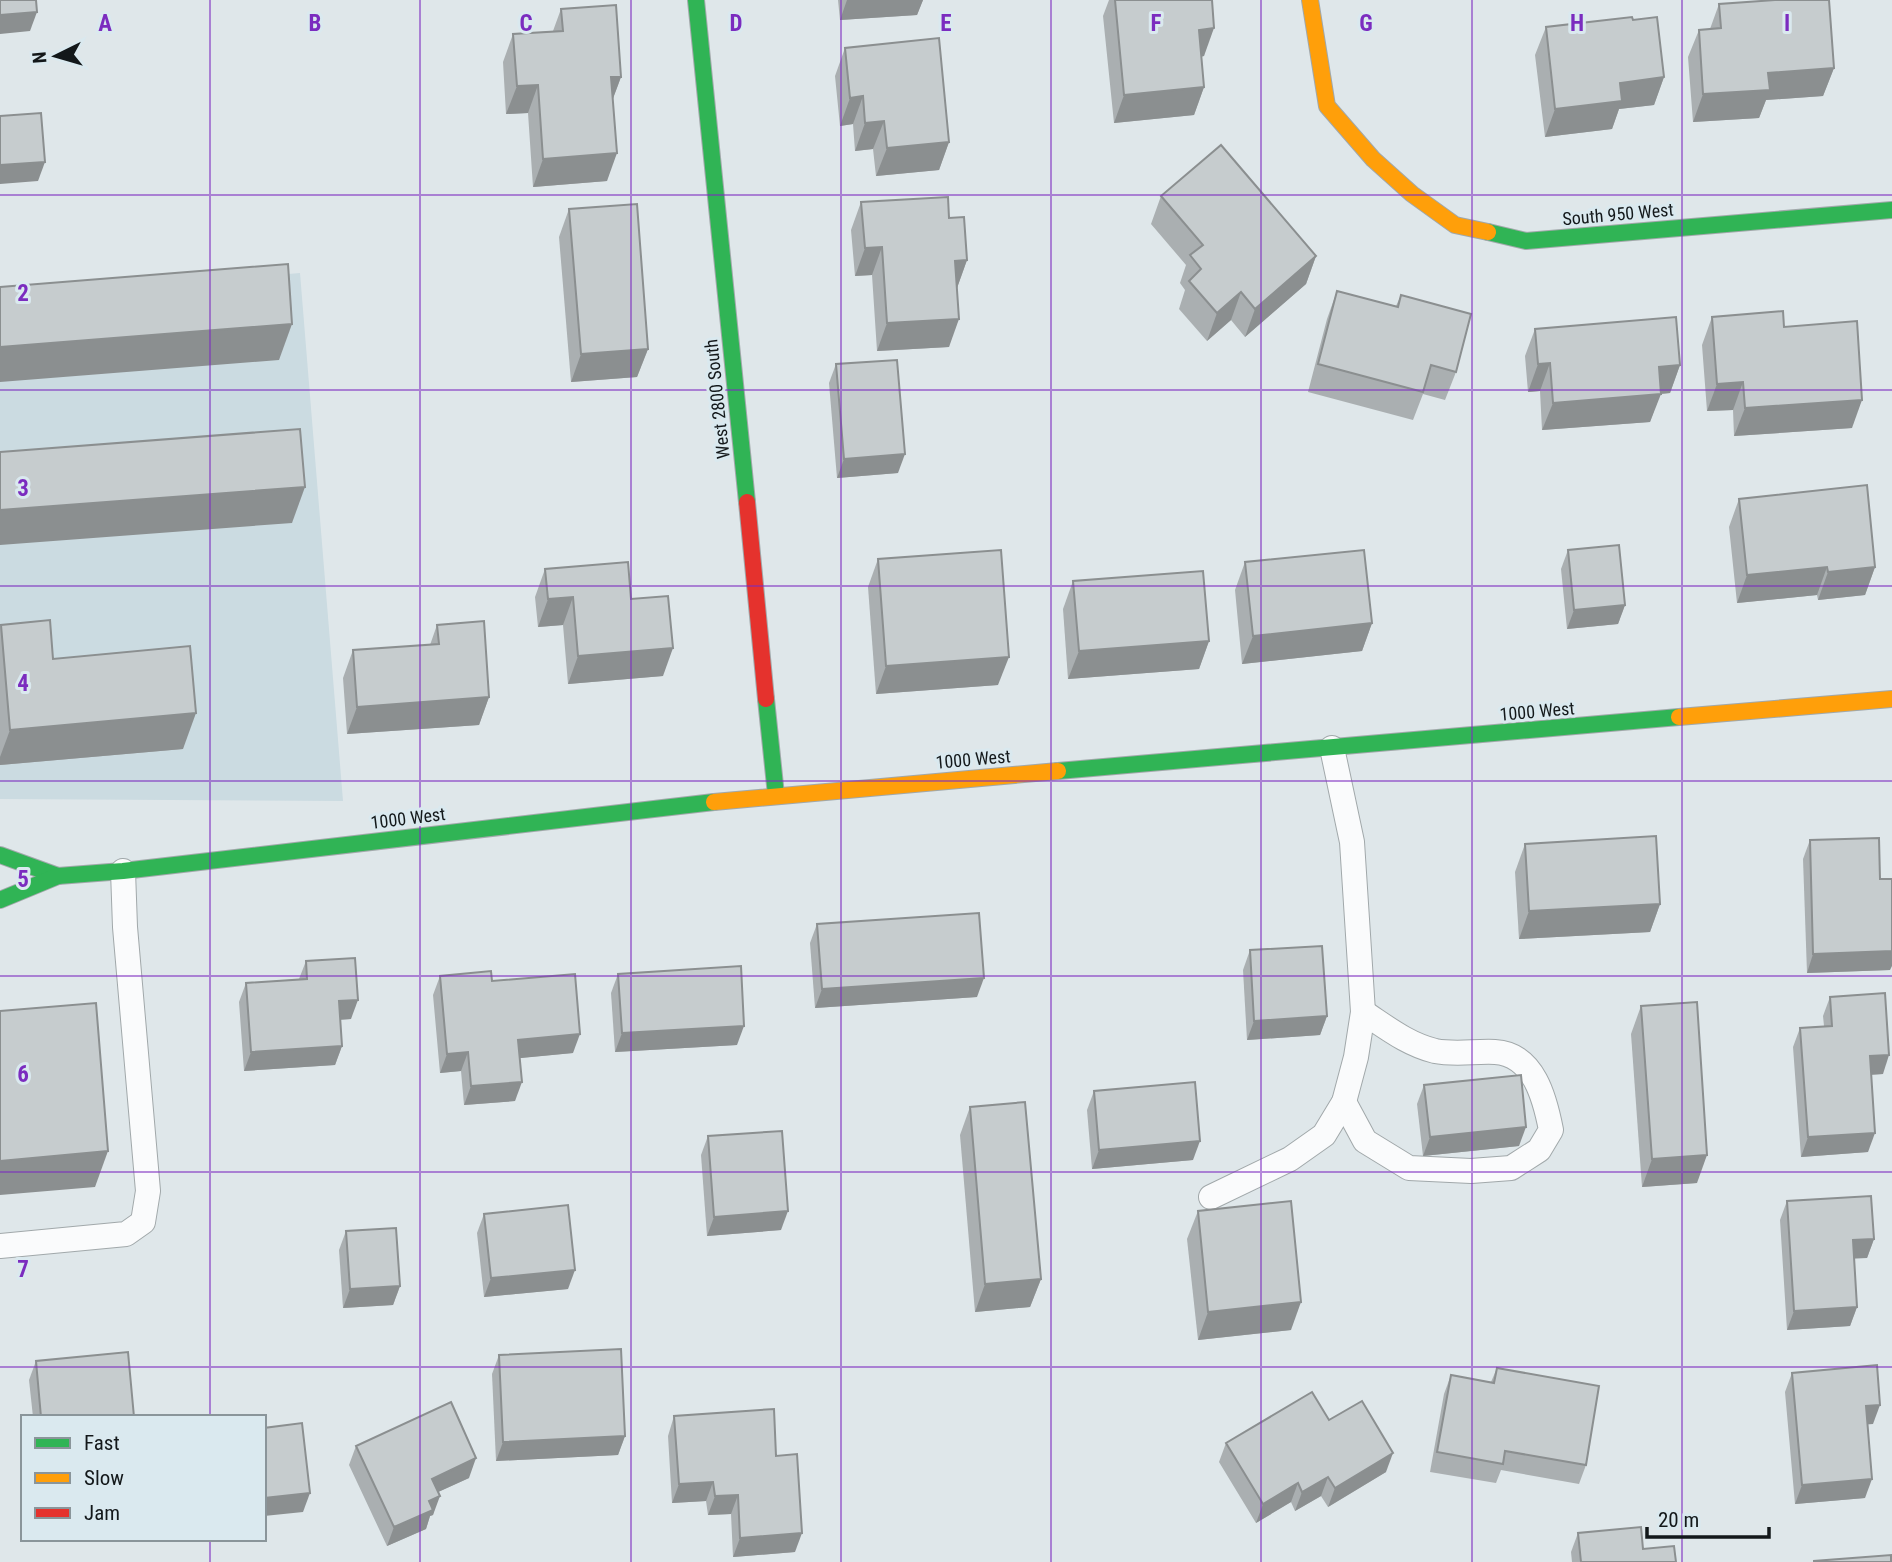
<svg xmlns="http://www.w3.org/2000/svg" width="1892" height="1562" viewBox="0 0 1892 1562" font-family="'Roboto Condensed',sans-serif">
  <rect width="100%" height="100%" fill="#dfe7ea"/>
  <!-- built -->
  <polygon fill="#cbdbe1" points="300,273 343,801 0,799 0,299"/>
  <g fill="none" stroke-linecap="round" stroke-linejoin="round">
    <defs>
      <g id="lane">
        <path d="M1344,1102l21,39 44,27 62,3 40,-3 28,-18 12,-20c-6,-31 -17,-76 -56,-78 -20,-1 -40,3 -60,-1 -28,-7 -49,-24 -72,-39"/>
        <polyline points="1211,1197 1290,1159 1324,1135 1344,1102 1356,1057 1363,1012 1352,842 1332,748"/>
        <polyline points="0,1246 126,1234 143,1222 148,1191 125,927 123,871"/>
      </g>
      <g id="fast">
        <polyline points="696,0 747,502"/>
        <polyline points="1488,232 1526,241 1892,210"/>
        <polyline points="766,699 776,795"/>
        <polyline points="1058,771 1679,717"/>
        <polyline points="0,855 58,876"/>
        <polyline points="0,900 58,876 123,871 714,802"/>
      </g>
      <g id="slow">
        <polyline points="1310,0 1327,106 1373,159 1412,194 1455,225 1488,232"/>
        <polyline points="1679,717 1892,699"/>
        <polyline points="714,802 1058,771"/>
      </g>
      <polyline id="jam" points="747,502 766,699"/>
    </defs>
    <!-- lane casing -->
    <use href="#lane" stroke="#a1a8aa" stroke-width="26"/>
    <!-- fast casing -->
    <use href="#fast" stroke="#a1a8aa" stroke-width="18"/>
    <!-- slow casing -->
    <use href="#slow" stroke="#a1a8aa" stroke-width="18"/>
    <!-- jam casing -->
    <use href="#jam" stroke="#a1a8aa" stroke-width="18"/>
    <!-- lane -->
    <use href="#lane" stroke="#fafbfc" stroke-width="24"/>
    <!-- fast -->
    <use href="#fast" stroke="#30b455" stroke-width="16"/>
    <!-- slow -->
    <use href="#slow" stroke="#ff9f0a" stroke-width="16"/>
    <!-- jam -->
    <use href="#jam" stroke="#e5322d" stroke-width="16"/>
  </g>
  <!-- wall -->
  <g fill="#aaafb1">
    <polygon points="838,0 923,0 917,15 840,20"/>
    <polygon points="1109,0 1212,0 1204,56 1201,57 1204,87 1194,115 1114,123 1103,16"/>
    <polygon points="1719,4 1834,68 1823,96 1766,100 1759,118 1693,122 1688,57 1699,30 1710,29"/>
    <polygon points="561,9 621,77 613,98 607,181 533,187 528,113 506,114 503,62 513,34 553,31"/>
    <polygon points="1546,27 1664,77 1654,105 1619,109 1612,129 1545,137 1535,55"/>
    <polygon points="845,48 949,142 939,170 876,176 873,149 855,151 853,124 840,126 835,76"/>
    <polygon points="1161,196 1316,256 1306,284 1245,337 1231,320 1207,341 1179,309 1185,290 1180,283 1186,265 1151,224"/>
    <polygon points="861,202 949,218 967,260 957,288 949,347 877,351 872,275 855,276 851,230"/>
    <polygon points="569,209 648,349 637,377 571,382 559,237"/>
    <polygon points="1337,291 1396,306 1401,295 1456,372 1445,400 1423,394 1413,420 1308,392 1327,319"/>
    <polygon points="1712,317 1784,327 1852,428 1734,436 1733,410 1707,411 1702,345"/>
    <polygon points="1535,329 1680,365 1670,393 1660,394 1650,422 1542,430 1540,391 1528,392 1525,356"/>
    <polygon points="836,364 898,473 837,478 829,383"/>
    <polygon points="1739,499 1875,567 1865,595 1818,600 1817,595 1737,603 1729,527"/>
    <polygon points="1568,550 1625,605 1618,624 1567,629 1561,569"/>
    <polygon points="878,559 998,685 876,694 868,587"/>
    <polygon points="1245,562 1372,623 1362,651 1242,664 1235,590"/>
    <polygon points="545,569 631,599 663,676 568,684 563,625 538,627 535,597"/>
    <polygon points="1073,581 1209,641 1199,669 1068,679 1063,609"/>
    <polygon points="1,625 53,659 183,749 0,765 0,628"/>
    <polygon points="437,625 489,697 479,725 347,734 343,678 353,650 430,645"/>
    <polygon points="1810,840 1880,879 1890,970 1807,973 1803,859"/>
    <polygon points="1525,844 1660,904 1650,932 1519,939 1515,872"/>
    <polygon points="817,924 977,997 815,1008 810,943"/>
    <polygon points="1250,950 1327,1016 1320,1035 1247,1040 1243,970"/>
    <polygon points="306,961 351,1019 340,1020 342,1046 335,1065 244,1071 239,1002 246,983 299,979"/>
    <polygon points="618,974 737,1045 615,1052 611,993"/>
    <polygon points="440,976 492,981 573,1053 519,1058 515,1101 464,1105 461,1071 440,1073 433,995"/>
    <polygon points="1830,997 1883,1074 1871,1075 1868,1152 1801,1157 1793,1047 1800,1028 1824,1026 1823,1016"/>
    <polygon points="1641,1006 1697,1183 1642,1187 1631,1034"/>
    <polygon points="1424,1085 1519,1146 1423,1156 1417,1104"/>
    <polygon points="1094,1091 1193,1160 1092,1169 1087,1110"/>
    <polygon points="970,1107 1041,1279 1030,1307 975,1312 960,1135"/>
    <polygon points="708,1136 781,1230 707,1236 701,1155"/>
    <polygon points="1787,1201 1874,1239 1867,1258 1854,1258 1857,1307 1850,1326 1787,1330 1780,1220"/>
    <polygon points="1198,1211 1291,1330 1198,1340 1187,1239"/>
    <polygon points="484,1214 568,1289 484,1297 477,1233"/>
    <polygon points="346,1231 400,1286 393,1305 343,1308 339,1250"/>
    <polygon points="499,1355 625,1436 618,1455 496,1461 492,1374"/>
    <polygon points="36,1361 134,1417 33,1417 29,1380"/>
    <polygon points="1497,1368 1586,1465 1579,1484 1501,1470 1496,1483 1430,1472 1444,1394 1451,1375 1491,1382"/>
    <polygon points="1792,1373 1873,1424 1867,1424 1865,1498 1795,1504 1785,1392"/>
    <polygon points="674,1416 776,1456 795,1552 733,1557 731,1514 708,1515 706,1501 672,1503 668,1436"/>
    <polygon points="1329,1420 1386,1472 1328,1507 1321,1496 1295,1511 1291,1502 1256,1523 1219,1462 1226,1443"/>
    <polygon points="356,1446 469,1478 438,1492 433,1515 430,1516 426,1529 387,1546 349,1465"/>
    <polygon points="1578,1533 1643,1549 1676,1562 1572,1562 1571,1552"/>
  </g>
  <!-- shaded-wall -->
  <g fill="#8b8f90">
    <polygon points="847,0 923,0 917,15 840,20"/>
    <polygon points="37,12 30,31 0,34 0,15"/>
    <polygon points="1214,28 1204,56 1189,58 1199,30"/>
    <polygon points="1834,68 1823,96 1766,100 1759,118 1693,122 1703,94 1768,73"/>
    <polygon points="611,77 621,77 611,104"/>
    <polygon points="1664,77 1654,105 1619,109 1612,129 1545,137 1555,109 1620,83"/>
    <polygon points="538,85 528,113 506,114 517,86"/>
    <polygon points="1204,87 1194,115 1114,123 1124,95"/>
    <polygon points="863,96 853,124 840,126 850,98"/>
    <polygon points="884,121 873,149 855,151 865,123"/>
    <polygon points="949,142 939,170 876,176 887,148"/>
    <polygon points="617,153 607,181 533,187 543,159"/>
    <polygon points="45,162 38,181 0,184 0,165"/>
    <polygon points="882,247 872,275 855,276 865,248"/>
    <polygon points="1316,256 1306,284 1245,337 1255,309"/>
    <polygon points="967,260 957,288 955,261"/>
    <polygon points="1241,292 1231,320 1207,341 1217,313"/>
    <polygon points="959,319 949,347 877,351 887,323"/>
    <polygon points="292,324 279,360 0,382 0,347"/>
    <polygon points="648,349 637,377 571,382 581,354"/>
    <polygon points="1550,363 1540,391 1528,392 1538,364"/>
    <polygon points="1680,365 1670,393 1649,395 1659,367"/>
    <polygon points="1743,382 1733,410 1707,411 1717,384"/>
    <polygon points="1661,394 1650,422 1542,430 1553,403"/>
    <polygon points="1862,400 1852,428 1734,436 1745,408"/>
    <polygon points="905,454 898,473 837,478 844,459"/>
    <polygon points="305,487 292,523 0,545 0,510"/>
    <polygon points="1827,567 1817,595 1737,603 1747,575"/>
    <polygon points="1875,567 1865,595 1818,600 1828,572"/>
    <polygon points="573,597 563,625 538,627 548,599"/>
    <polygon points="1625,605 1618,624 1567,629 1574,610"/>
    <polygon points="1372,623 1362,651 1242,664 1253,636"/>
    <polygon points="1209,641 1199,669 1068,679 1079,651"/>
    <polygon points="673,648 663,676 568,684 578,656"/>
    <polygon points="1009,657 998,685 876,694 886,666"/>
    <polygon points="489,697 479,725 347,734 357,707"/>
    <polygon points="196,713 183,749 0,765 0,757 10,730"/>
    <polygon points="1660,904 1650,932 1519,939 1529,911"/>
    <polygon points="1892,951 1892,966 1890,970 1807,973 1813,954"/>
    <polygon points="984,978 977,997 815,1008 822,989"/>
    <polygon points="358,1000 351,1019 332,1020 339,1001"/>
    <polygon points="1327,1016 1320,1035 1247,1040 1254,1021"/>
    <polygon points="744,1026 737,1045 615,1052 622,1033"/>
    <polygon points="580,1034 573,1053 511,1059 518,1040"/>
    <polygon points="342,1046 335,1065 244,1071 251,1052"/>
    <polygon points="468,1052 461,1071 440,1073 447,1054"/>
    <polygon points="1889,1055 1883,1074 1863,1075 1870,1056"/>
    <polygon points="522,1082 515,1101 464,1105 471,1086"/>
    <polygon points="1526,1127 1519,1146 1423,1156 1430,1137"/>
    <polygon points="1875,1133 1868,1152 1801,1157 1808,1137"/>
    <polygon points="1200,1141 1193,1160 1092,1169 1099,1150"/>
    <polygon points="108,1151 95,1187 0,1195 0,1161"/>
    <polygon points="1707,1155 1697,1183 1642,1187 1652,1159"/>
    <polygon points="788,1211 781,1230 707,1236 714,1217"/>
    <polygon points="1874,1239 1867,1258 1846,1259 1853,1240"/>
    <polygon points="575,1270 568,1289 484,1297 491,1278"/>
    <polygon points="1041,1279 1030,1307 975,1312 985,1284"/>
    <polygon points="400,1286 393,1305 343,1308 350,1289"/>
    <polygon points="1301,1302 1291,1330 1198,1340 1208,1312"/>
    <polygon points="1857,1307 1850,1326 1787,1330 1794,1311"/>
    <polygon points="1880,1405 1873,1424 1859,1425 1866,1406"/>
    <polygon points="625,1436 618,1455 496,1461 503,1442"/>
    <polygon points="1393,1453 1386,1472 1328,1507 1335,1488"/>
    <polygon points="476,1458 469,1478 425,1498 432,1479"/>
    <polygon points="1328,1477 1321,1496 1295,1511 1302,1492"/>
    <polygon points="1872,1479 1865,1498 1795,1504 1802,1485"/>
    <polygon points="713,1482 706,1501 672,1503 679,1484"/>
    <polygon points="1298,1483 1291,1502 1256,1523 1263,1504"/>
    <polygon points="310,1493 303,1512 264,1516 264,1498"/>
    <polygon points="738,1495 731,1514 708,1515 715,1496"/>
    <polygon points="440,1496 433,1515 430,1516 426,1529 387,1546 394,1527 429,1501"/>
    <polygon points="802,1533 795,1552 733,1557 740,1538"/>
  </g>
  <!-- building -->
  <g fill="#c6ccce" stroke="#8b8f90" stroke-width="2">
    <polygon points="0,0 36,0 37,12 0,15"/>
    <polygon points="1115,0 1212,0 1214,28 1199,30 1204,87 1124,95"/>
    <polygon points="1775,0 1829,0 1834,68 1768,73 1770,90 1703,94 1699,30 1721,28 1719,4"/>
    <polygon points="616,5 621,77 611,77 617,153 543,159 538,85 517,86 513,34 563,31 561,9"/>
    <polygon points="1632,17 1633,20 1657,17 1664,77 1620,83 1622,101 1555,109 1546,27"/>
    <polygon points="939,38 949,142 887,148 884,121 865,123 863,96 850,98 845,48"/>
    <polygon points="41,113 45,162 0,165 0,116"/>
    <polygon points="1221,145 1316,256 1255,309 1241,292 1217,313 1189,281 1201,269 1190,255 1203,245 1161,196"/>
    <polygon points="948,197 949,218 964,217 967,260 955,261 959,319 887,323 882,247 865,248 861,202"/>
    <polygon points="637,204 648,349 581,354 569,209"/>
    <polygon points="288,264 292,324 0,347 0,287"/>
    <polygon points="1337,291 1398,307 1401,295 1471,314 1456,372 1431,365 1423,392 1318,364"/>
    <polygon points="1783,311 1784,327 1857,321 1862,400 1745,408 1743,382 1717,384 1712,317"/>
    <polygon points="1676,317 1680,365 1659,367 1661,394 1553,403 1550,363 1538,364 1535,329"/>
    <polygon points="897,360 905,454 844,459 836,364"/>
    <polygon points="300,429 305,487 0,510 0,452"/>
    <polygon points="1867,485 1875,567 1828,572 1827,567 1747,575 1739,499"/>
    <polygon points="1619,545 1625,605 1574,610 1568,550"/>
    <polygon points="1001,550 1009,657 886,666 878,559"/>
    <polygon points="1364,550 1372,623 1253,636 1245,562"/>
    <polygon points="628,562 631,599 668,596 673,648 578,656 573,597 548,599 545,569"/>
    <polygon points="1203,571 1209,641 1079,651 1073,581"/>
    <polygon points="50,620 53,659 190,646 196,713 10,730 1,625"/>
    <polygon points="484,621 489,697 357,707 353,650 439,644 437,625"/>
    <polygon points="1656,836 1660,904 1529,911 1525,844"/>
    <polygon points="1879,838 1880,879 1892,879 1892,951 1813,954 1810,840"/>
    <polygon points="979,913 984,978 822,989 817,924"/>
    <polygon points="1322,946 1327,1016 1254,1021 1250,950"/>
    <polygon points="355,958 358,1000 339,1001 342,1046 251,1052 246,983 307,979 306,961"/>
    <polygon points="741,966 744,1026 622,1033 618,974"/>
    <polygon points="491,971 492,981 575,974 580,1034 518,1040 522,1082 471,1086 468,1052 447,1054 440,976"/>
    <polygon points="1885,993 1889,1055 1870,1056 1875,1133 1808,1137 1800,1028 1832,1026 1830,997"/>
    <polygon points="1697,1002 1707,1155 1652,1159 1641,1006"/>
    <polygon points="96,1003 108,1151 0,1161 0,1011"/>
    <polygon points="1521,1075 1526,1127 1430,1137 1424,1085"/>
    <polygon points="1195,1082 1200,1141 1099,1150 1094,1091"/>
    <polygon points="1025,1102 1041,1279 985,1284 970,1107"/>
    <polygon points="782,1131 788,1211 714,1217 708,1136"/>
    <polygon points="1871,1196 1874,1239 1853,1240 1857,1307 1794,1311 1787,1201"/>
    <polygon points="1291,1201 1301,1302 1208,1312 1198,1211"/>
    <polygon points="568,1205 575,1270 491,1278 484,1214"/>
    <polygon points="396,1228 400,1286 350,1289 346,1231"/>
    <polygon points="621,1349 625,1436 503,1442 499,1355"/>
    <polygon points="128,1352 134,1417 41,1417 36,1361"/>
    <polygon points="1877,1365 1880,1405 1866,1406 1872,1479 1802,1485 1792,1373"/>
    <polygon points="1497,1368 1599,1386 1586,1465 1505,1451 1503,1464 1437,1452 1451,1375 1494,1383"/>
    <polygon points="1312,1392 1329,1420 1362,1401 1393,1453 1335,1488 1328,1477 1302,1492 1298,1483 1263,1504 1226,1443"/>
    <polygon points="451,1402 476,1458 432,1479 440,1496 429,1501 433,1510 394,1527 356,1446"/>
    <polygon points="774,1409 776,1456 797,1454 802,1533 740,1538 738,1495 715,1496 713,1482 679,1484 674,1416"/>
    <polygon points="302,1423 310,1493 264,1498 264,1428"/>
    <polygon points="1641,1527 1643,1549 1674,1546 1676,1562 1581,1562 1578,1533"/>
    <polygon points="1891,1555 1891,1562 1814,1562 1814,1561"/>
  </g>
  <!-- grid -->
  <path fill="none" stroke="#7b2cbf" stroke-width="2" stroke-opacity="0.55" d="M210,0v1417M420,0v1562M631,0v1562M841,0v1562M1051,0v1562M1261,0v1562M1472,0v1562M1682,0v1562M0,195h1892M0,390h1892M0,586h1892M0,781h1892M0,976h1892M0,1172h1892M0,1367h1892M210,1539v23"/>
  <g text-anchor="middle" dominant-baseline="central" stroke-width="6" stroke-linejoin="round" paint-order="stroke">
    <!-- street labels -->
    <g font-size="18" fill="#13181a" stroke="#dae9ef">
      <text transform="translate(1618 214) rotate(-5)">South 950 West</text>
      <text transform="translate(717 399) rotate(-96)">West 2800 South</text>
      <text transform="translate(1537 711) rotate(-5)">1000 West</text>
      <text transform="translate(973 759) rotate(-5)">1000 West</text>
      <text transform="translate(408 818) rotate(-7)">1000 West</text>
    </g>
  </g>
  <g font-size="23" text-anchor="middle" font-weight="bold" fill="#7b2cbf" stroke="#dae9ef" stroke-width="6" stroke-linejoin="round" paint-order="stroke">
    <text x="105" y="31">A</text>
    <text x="315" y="31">B</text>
    <text x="526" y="31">C</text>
    <text x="736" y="31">D</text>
    <text x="946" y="31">E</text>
    <text x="1156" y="31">F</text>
    <text x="1366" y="31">G</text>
    <text x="1577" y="31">H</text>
    <text x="1787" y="31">I</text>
    <text x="23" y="301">2</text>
    <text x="23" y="496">3</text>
    <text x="23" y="691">4</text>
    <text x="23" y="887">5</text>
    <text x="23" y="1082">6</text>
    <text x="23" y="1277">7</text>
  </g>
  <!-- legend -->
  <rect x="21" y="1415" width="245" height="126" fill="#dae9ef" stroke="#8a959a" stroke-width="2"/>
  <rect x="35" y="1438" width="35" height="10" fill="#30b455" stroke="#8a959a" stroke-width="2"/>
  <text x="84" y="1450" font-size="21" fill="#13181a">Fast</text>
  <rect x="35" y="1473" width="35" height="10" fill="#ff9f0a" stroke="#8a959a" stroke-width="2"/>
  <text x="84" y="1485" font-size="21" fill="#13181a">Slow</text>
  <rect x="35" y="1508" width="35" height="10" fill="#e5322d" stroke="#8a959a" stroke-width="2"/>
  <text x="84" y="1520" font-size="21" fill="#13181a">Jam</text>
  <!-- north arrow -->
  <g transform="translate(56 56) rotate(265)" stroke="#dae9ef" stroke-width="5" paint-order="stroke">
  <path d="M0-5L12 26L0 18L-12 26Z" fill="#13181a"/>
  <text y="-10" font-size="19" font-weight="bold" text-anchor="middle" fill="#13181a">N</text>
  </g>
  <!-- scale -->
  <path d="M1647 1527v10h122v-10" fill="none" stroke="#13181a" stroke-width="3.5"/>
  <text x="1658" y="1527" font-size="21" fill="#13181a" stroke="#dae9ef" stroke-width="5" paint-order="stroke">20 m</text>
</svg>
